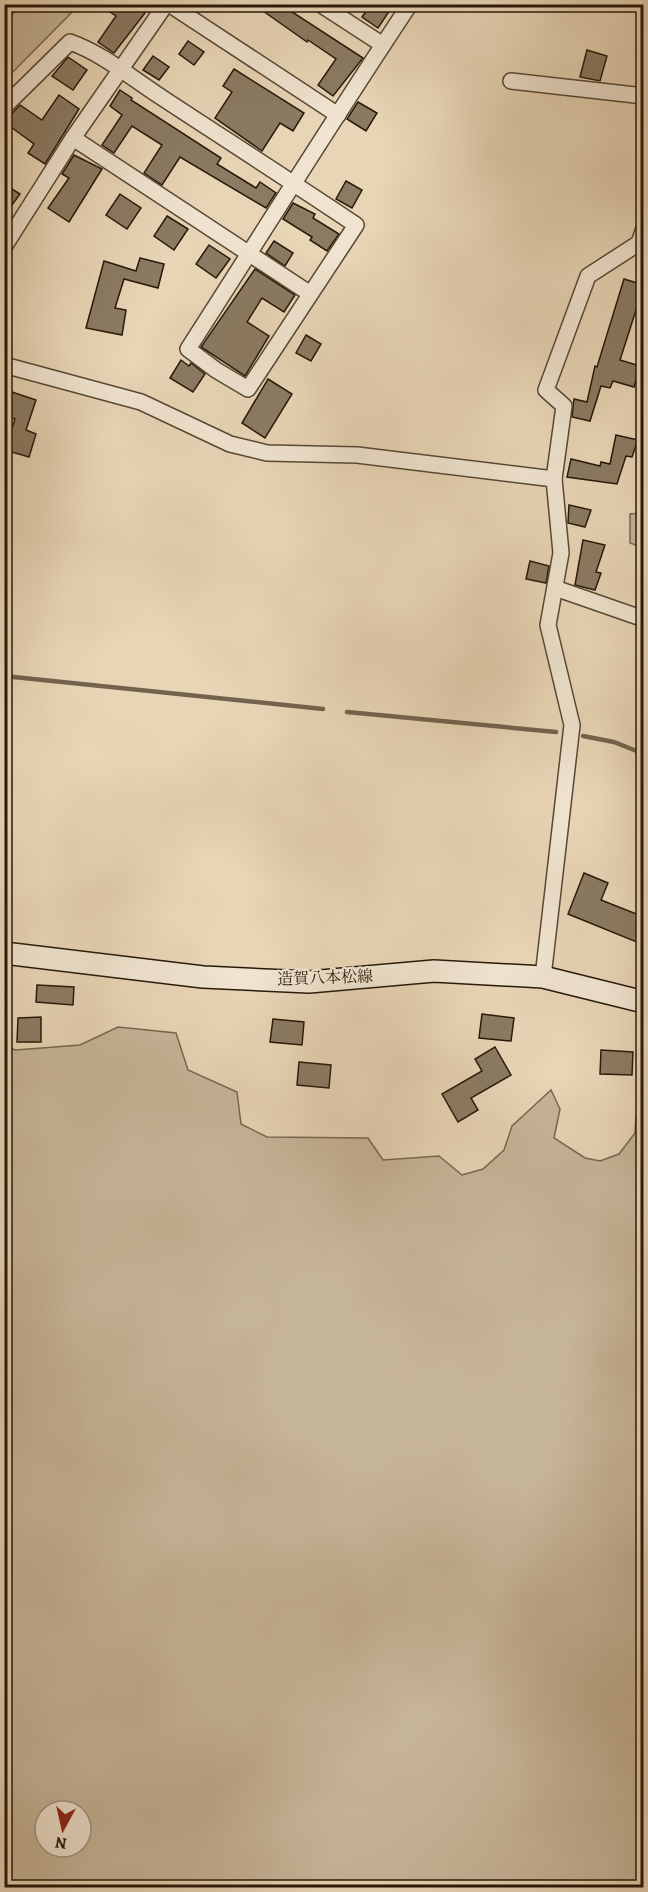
<svg xmlns="http://www.w3.org/2000/svg" width="648" height="1892" viewBox="0 0 648 1892" font-family="Alegreya,'Noto Serif JP',serif">
  <rect width="100%" height="100%" fill="#e8d5b6"/>
  <filter id="stains"><feTurbulence type="fractalNoise" baseFrequency=".00333" numOctaves="4"/><feColorMatrix values="0 0 0 0 .2 0 0 0 0 .09 0 0 0 0 .02 0 0 0 .5 -.17"/></filter>
  <radialGradient id="worn" r=".72"><stop offset=".6" stop-color="#630" stop-opacity="0"/><stop offset="1" stop-color="#630" stop-opacity=".3"/></radialGradient>
  <!-- green -->
  <g fill="#c7b599" stroke="#776751" stroke-width="1.5" fill-rule="evenodd">
    <polygon points="23,5 79,5 5,80 5,20"/>
    <polygon points="643,513 644,513 643,548 630,543 630,514"/>
    <path d="M118,1027l58,6 12,37 49,22 4,32 26,13 101,1 15,22 56,-4 23,19 21,-6 21,-19 8,-24 39,-36 9,19 -6,29 31,20 15,3 19,-7 16,-21 1,-18 7,-6v778h-638v-840l11,3 64,-5zM45,1811h36v36h-36z"/>
  </g>
  <g fill="none" stroke-linecap="round" stroke-linejoin="round">
    <!-- stream -->
    <g stroke="#73634d" stroke-width="4.5">
      <polyline points="4,676 323,709"/>
      <polyline points="347,712 556,732"/>
      <polyline points="583,736 614,742 644,754"/>
    </g>
  </g>
  <!-- building -->
  <g fill="#8b7b63" stroke="#271909" stroke-width="1.5">
    <polygon points="98,4 131,4 145,13 114,53 98,42 116,16"/>
    <polygon points="253,4 280,4 363,58 333,96 318,85 336,59 308,40 307,42"/>
    <polygon points="371,4 394,4 378,28 362,17"/>
    <polygon points="188,41 204,52 194,65 179,54"/>
    <polygon points="587,50 607,56 600,81 580,77"/>
    <polygon points="153,56 169,67 159,80 143,70"/>
    <polygon points="68,57 87,70 73,90 52,76"/>
    <polygon points="234,69 304,113 293,131 280,123 262,151 215,118 232,92 223,86"/>
    <polygon points="120,90 132,98 131,100 221,158 217,164 256,188 260,182 276,193 266,208 180,157 162,185 144,173 162,145 132,126 114,153 102,145 122,115 110,106"/>
    <polygon points="59,95 79,109 45,164 28,153 34,144 4,122 20,105 42,120"/>
    <polygon points="358,102 377,113 366,131 347,119"/>
    <polygon points="74,155 102,169 69,222 48,208 69,178 62,174"/>
    <polygon points="346,181 362,190 352,208 336,199"/>
    <polygon points="4,184 20,194 4,216"/>
    <polygon points="120,194 141,208 127,229 106,215"/>
    <polygon points="293,203 315,214 313,218 339,234 327,251 310,240 312,237 283,219"/>
    <polygon points="167,216 188,229 174,250 154,236"/>
    <polygon points="274,241 293,253 285,266 266,253"/>
    <polygon points="209,245 230,259 216,278 196,264"/>
    <polygon points="140,258 164,264 158,288 124,279 115,308 126,310 122,335 86,328 104,261 136,271"/>
    <polygon points="255,269 295,295 284,312 262,298 247,322 269,336 245,376 201,347"/>
    <polygon points="624,279 644,285 620,360 640,366 634,387 613,381 610,388 601,386 590,421 572,417 574,399 587,402 595,366 597,367"/>
    <polygon points="306,335 321,344 311,361 296,353"/>
    <polygon points="181,360 189,366 191,363 205,374 193,392 170,378"/>
    <polygon points="268,379 292,394 265,438 242,423"/>
    <polygon points="12,392 36,400 26,430 36,434 29,457 5,450 15,419 5,416"/>
    <polygon points="616,435 638,440 632,457 626,456 617,484 567,477 571,459 600,466 601,462 610,464"/>
    <polygon points="569,505 591,510 585,527 568,523"/>
    <polygon points="583,540 605,545 596,572 601,573 595,590 575,585"/>
    <polygon points="530,561 549,566 546,583 526,579"/>
    <polygon points="584,873 608,883 601,900 644,917 644,945 568,914"/>
    <polygon points="37,985 74,987 73,1005 36,1002"/>
    <polygon points="482,1014 514,1018 511,1041 479,1038"/>
    <polygon points="41,1017 41,1042 17,1042 18,1018"/>
    <polygon points="273,1019 304,1022 302,1045 270,1042"/>
    <polygon points="495,1047 511,1075 471,1098 478,1110 458,1122 442,1094 482,1071 475,1059"/>
    <polygon points="601,1050 633,1052 632,1075 600,1074"/>
    <polygon points="299,1062 331,1065 329,1088 297,1085"/>
  </g>
  <g fill="none" stroke-linecap="round" stroke-linejoin="round">
    <defs>
      <g id="street">
        <polyline points="169,4 338,115"/>
        <polyline points="320,4 383,45"/>
        <polyline points="511,81 644,96"/>
        <path d="M4,107l66,-65c34,12 64,38 94,57 64,42 128,83 192,126l-108,164 -32,-19 -28,-21c74,-115 146,-231 222,-345"/>
        <polyline points="73,138 309,293"/>
        <polyline points="4,247 73,138 166,4"/>
        <polyline points="4,365 141,402 230,444 267,453 357,455 554,479"/>
        <polyline points="555,588 644,619"/>
        <polyline points="543,977 572,725 548,625 561,553 554,479 564,406 546,390 588,276 639,243 644,228"/>
      </g>
      <polyline id="secondary" points="4,953 203,977 309,982 434,971 543,977 644,1002"/>
    </defs>
    <!-- street casing -->
    <use href="#street" stroke="#574834" stroke-width="18"/>
    <!-- secondary casing -->
    <use href="#secondary" stroke="#271909" stroke-width="24"/>
    <!-- street -->
    <use href="#street" stroke="#f0e4d0" stroke-width="15"/>
    <!-- secondary -->
    <use href="#secondary" stroke="#f0e4d0" stroke-width="21"/>
  </g>
  <g text-anchor="middle" dominant-baseline="central" stroke-width="4.5" stroke-linejoin="round" paint-order="stroke">
    <!-- street labels -->
    <g font-size="16" fill="#271909" stroke="#f0e4d0">
      <text transform="translate(325 978) rotate(-2)">造賀八本松線</text>
    </g>
  </g>
  <!-- margin -->
  <rect width="648" height="1892" fill="none" stroke="#e8d5b6" stroke-width="24"/>
  <rect x="6" y="6" width="636" height="1880" fill="none" stroke="#271909" stroke-width="3"/>
  <rect x="12" y="12" width="624" height="1868" fill="none" stroke="#271909" stroke-width="1.5"/>
  <!-- north arrow -->
  <g transform="translate(63 1829) rotate(188)"><circle r="28" fill="#f0e4d0" stroke="#a09380" stroke-width="1.5"/>
  <path d="M0-4.5L10 22L0 15L-10 22Z" fill="#8f2418"/>
  <text y="-9" font-size="16" font-weight="bold" text-anchor="middle" fill="#271909">N</text>
  </g>
  <rect width="100%" height="100%" filter="url(#stains)"/>
  <rect width="100%" height="100%" fill="url(#worn)"/>
</svg>
